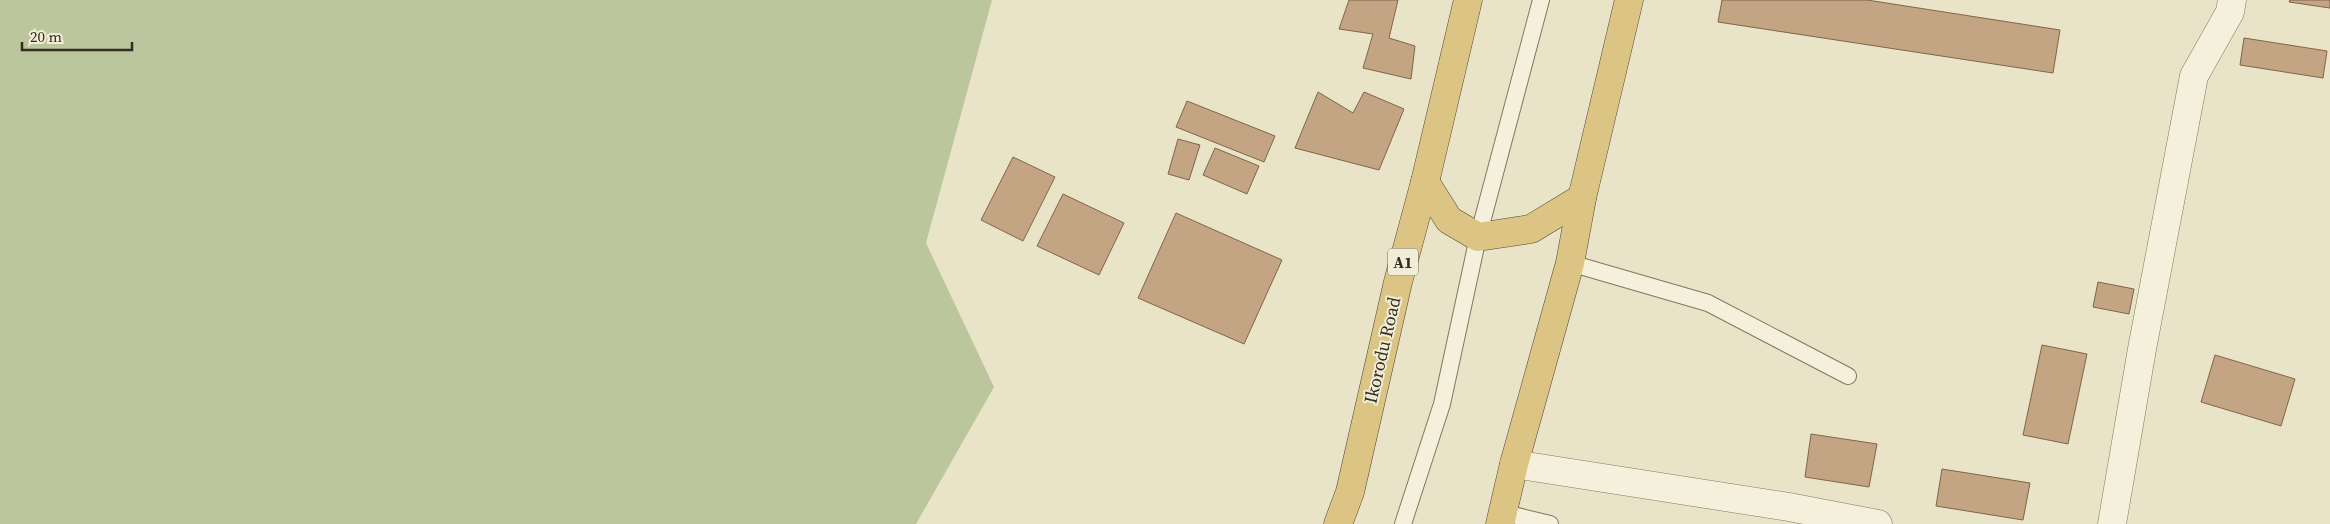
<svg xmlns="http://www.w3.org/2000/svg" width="2330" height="524" viewBox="0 0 2330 524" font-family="'Source Serif 4',serif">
  <rect width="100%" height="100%" fill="#e9e3c8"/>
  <!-- green -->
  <polygon fill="#bcc69d" points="0,0 992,0 926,243 994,387 916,524 0,524"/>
  <!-- building -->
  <g fill="#c3a583" stroke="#806548">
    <polygon points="1349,0 1398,0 1389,38 1415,46 1411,79 1363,68 1373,34 1339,29"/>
    <polygon points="1722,0 1867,0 2060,30 2053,73 1718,22"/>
    <polygon points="2290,0 2330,0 2330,8 2289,2"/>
    <polygon points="2244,38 2327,51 2323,78 2240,65"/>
    <polygon points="1318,92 1353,113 1364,92 1404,109 1379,170 1295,148"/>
    <polygon points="1187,101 1275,136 1264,162 1176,127"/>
    <polygon points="1178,139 1200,145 1189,180 1168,174"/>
    <polygon points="1215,148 1259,166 1247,194 1203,175"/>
    <polygon points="1013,157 1055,177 1023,241 981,220"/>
    <polygon points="1063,194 1124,223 1099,275 1037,246"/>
    <polygon points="1176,213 1282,260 1244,344 1138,298"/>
    <polygon points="2098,282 2134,289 2129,314 2093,307"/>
    <polygon points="2042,345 2087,354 2068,444 2023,435"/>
    <polygon points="2215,355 2295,379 2281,426 2201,402"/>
    <polygon points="1811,434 1877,444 1869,487 1805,477"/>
    <polygon points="1942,469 2030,483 2023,520 1936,506"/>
  </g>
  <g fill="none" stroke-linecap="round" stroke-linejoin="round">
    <defs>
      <g id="service">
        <polyline points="1570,263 1708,303 1848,376"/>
        <polyline points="1505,513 1550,524"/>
        <polyline points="1403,524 1442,404 1478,237 1541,0"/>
      </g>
      <g id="minor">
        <polyline points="1514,464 1789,507 1878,524"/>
        <polyline points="2112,524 2142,349 2194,76 2230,12 2232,0"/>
      </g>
      <g id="trunk">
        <polyline points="1425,182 1449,220 1478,237 1531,229 1582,198"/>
        <polyline points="1338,524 1350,492 1398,282 1425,182 1468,0"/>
        <polyline points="1500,524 1514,464 1570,263 1582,198 1629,0"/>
      </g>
    </defs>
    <!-- service casing -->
    <use href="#service" stroke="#83775f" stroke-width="18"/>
    <!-- minor casing -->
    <use href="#minor" stroke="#83775f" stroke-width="29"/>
    <!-- trunk casing -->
    <use href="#trunk" stroke="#524533" stroke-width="29"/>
    <!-- service -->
    <use href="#service" stroke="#f5f0db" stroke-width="16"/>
    <!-- minor -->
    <use href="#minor" stroke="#f5f0db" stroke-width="28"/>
    <!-- trunk -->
    <use href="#trunk" stroke="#dbc484" stroke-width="28"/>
  </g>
  <g text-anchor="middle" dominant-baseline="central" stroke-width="4" stroke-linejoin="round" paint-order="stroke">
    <!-- shield labels -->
    <rect fill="#f2edd7" stroke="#6e6758" stroke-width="1" x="1388" y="248.5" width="30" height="27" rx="4"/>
    <g font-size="16" font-weight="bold" fill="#352d21">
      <text x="1403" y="262">A1</text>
    </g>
    <!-- street labels -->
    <g font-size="18" fill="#352d21" stroke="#f2edd7">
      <text transform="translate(1382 350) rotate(-77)">Ikorodu Road</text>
    </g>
  </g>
  <!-- scale -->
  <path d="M22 42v8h110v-8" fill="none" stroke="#352d21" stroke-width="2.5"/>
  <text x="30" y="42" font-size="15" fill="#352d21" stroke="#f2edd7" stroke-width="4" paint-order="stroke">20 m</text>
</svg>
